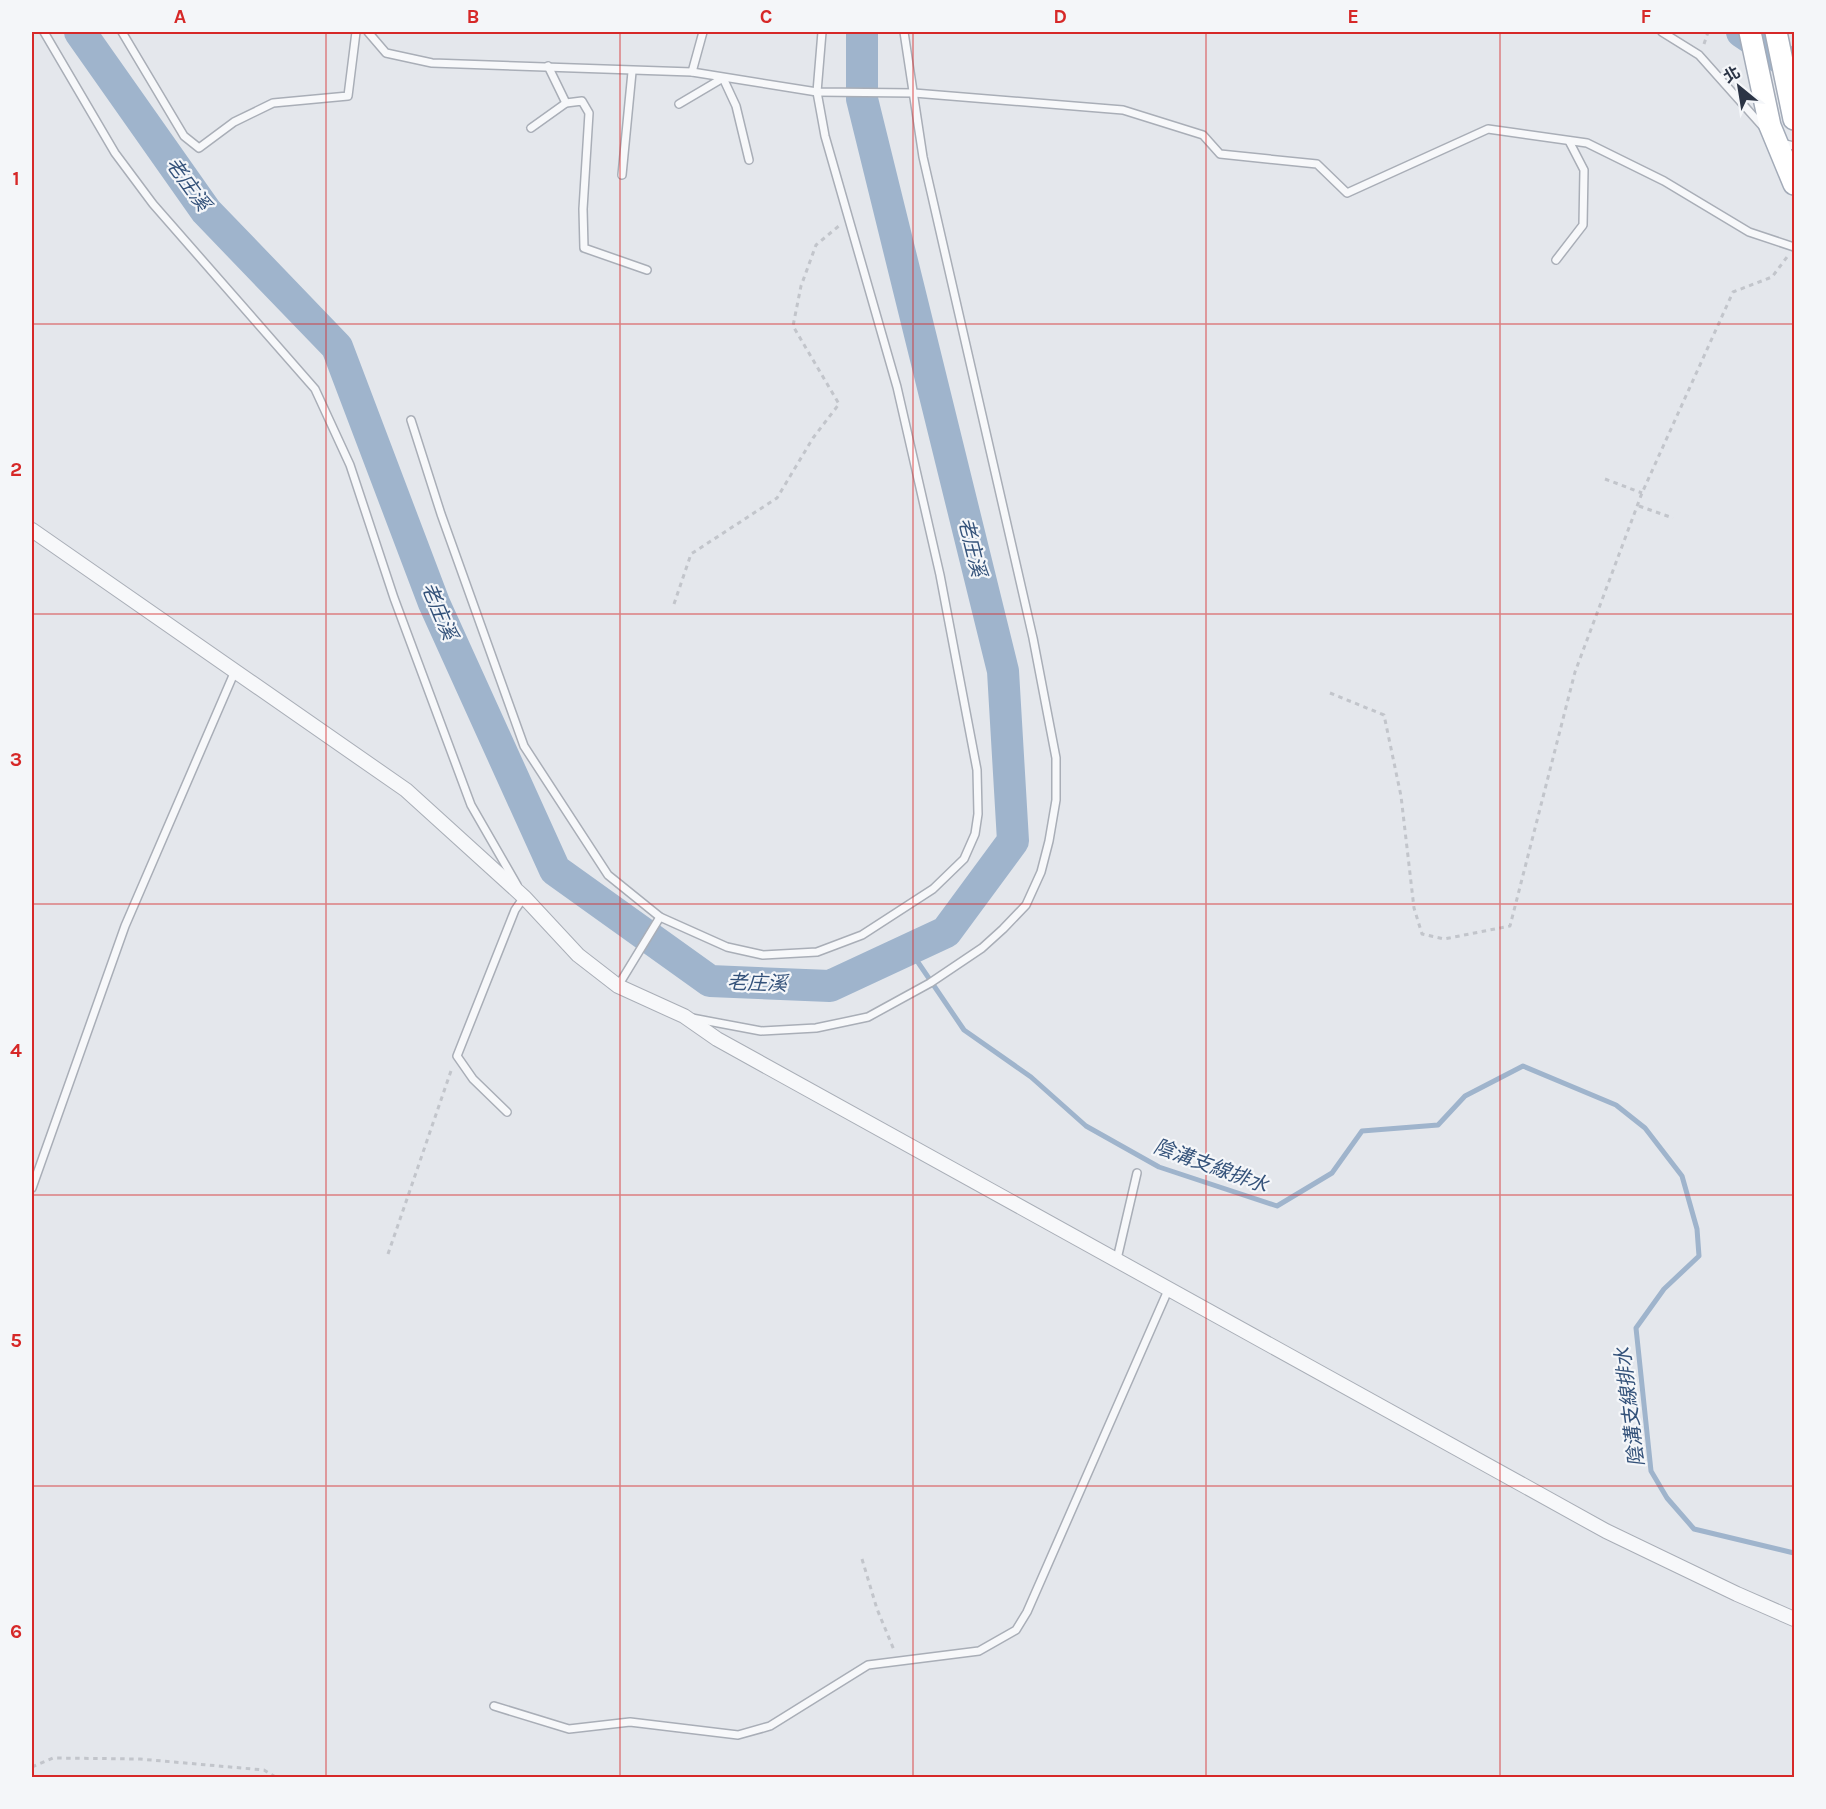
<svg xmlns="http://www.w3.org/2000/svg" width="1826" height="1809" viewBox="0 0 1826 1809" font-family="Karla,'Noto Sans TC',sans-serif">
  <rect width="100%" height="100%" fill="#e4e7ec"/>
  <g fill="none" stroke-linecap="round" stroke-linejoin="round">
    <!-- stream -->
    <polyline stroke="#9fb4cc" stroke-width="5" points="909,949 964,1030 1031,1077 1086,1126 1159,1167 1277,1206 1332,1173 1362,1131 1438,1125 1465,1096 1523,1066 1616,1105 1645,1128 1682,1176 1697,1229 1699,1256 1664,1289 1636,1328 1651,1471 1667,1498 1694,1529 1794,1553"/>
    <!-- river -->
    <g stroke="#9fb4cc" stroke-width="32">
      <polyline points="80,32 206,211 337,347 434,603 555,870 710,981 830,986 946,932 1013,841 1003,671 862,99 862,32"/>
      <polyline points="1742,32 1794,67"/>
    </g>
    <defs>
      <g id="lane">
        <polyline points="44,32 115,153 153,204 315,389 350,465 394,598 471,805 517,885"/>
        <polyline points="122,32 184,136 199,148 234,122 273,103 348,96 356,32"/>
        <polyline points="368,32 386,53 432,63 692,72 817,92 914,93 1123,110 1203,135 1220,154 1317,164 1347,193 1488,129 1587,143 1664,181 1749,232 1794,247"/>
        <polyline points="1662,32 1699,55 1764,128"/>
        <polyline points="548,66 566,103 582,101 589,113 583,209 584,248 647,270"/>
        <polyline points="692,72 703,32"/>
        <polyline points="679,104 723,78 736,106 749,160"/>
        <polyline points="531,128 566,103"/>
        <polyline points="1781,143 1794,146"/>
        <polyline points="622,175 632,72"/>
        <polyline points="1556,260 1583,225 1584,170 1569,141"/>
        <polyline points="411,420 441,514 524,746 608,875 660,917 727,947 763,955 817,952 862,935 933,889 964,859 975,834 978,814 977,770 940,575 897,387 825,136 817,92 822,32"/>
        <polyline points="618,986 660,917"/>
        <polyline points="692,1018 761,1031 816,1028 868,1017 930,983 982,948 1003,929 1026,905 1041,872 1049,841 1056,800 1056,758 1033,638 923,157 904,32"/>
        <polyline points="507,1112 473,1079 457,1056 515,910 524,897"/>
        <polyline points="32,1188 125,926 235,671"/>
        <polyline points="1117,1259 1137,1173"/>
        <polyline points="494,1706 569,1729 630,1722 738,1735 770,1726 868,1665 979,1651 1016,1630 1027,1612 1169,1288"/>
      </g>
      <polyline id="street" points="32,530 406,790 525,898 578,955 618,986 684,1016 717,1039 1606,1531 1737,1594 1794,1619"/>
      <g id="primary">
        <polyline points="1750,32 1770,126 1794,184"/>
        <polyline points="1776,32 1794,119"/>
      </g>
    </defs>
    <!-- lane casing -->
    <use href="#lane" stroke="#a9aeb7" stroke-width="10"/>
    <!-- street casing -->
    <use href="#street" stroke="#a9aeb7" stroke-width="16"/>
    <!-- primary casing -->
    <use href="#primary" stroke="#a3abb8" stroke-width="24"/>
    <!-- path -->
    <g stroke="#c2c5cb" stroke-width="3" stroke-dasharray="4.5 4.5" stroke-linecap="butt">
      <polyline points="1704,44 1708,32"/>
      <polyline points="1605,479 1642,493"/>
      <polyline points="1639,506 1673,518"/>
      <polyline points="674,604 691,554 777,498 813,438 839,404 793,326 801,286 816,245 840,225"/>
      <polyline points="1330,693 1384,715 1401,796 1414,908 1422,934 1444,939 1510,926 1575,672 1642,493 1733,292 1772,277 1787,257"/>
      <polyline points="388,1254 452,1068"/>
      <polyline points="862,1559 877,1609 894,1650"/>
      <polyline points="32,1767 53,1758 140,1759 264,1770 277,1778"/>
    </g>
    <!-- lane -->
    <use href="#lane" stroke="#f7f8fa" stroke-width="7"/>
    <!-- street -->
    <use href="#street" stroke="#f7f8fa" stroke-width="14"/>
    <!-- primary -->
    <use href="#primary" stroke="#fff" stroke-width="21"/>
  </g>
  <!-- grid -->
  <path fill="none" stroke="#d62828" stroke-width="1.5" stroke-opacity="0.55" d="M326,32v1746M620,32v1746M913,32v1746M1206,32v1746M1500,32v1746M32,324h1762M32,614h1762M32,904h1762M32,1195h1762M32,1486h1762"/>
  <g text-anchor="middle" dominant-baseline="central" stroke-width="4.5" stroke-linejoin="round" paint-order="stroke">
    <!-- water labels -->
    <g font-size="20" font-style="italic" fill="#34527a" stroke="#f4f6f9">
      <text transform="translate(188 184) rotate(54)">老庄溪</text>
      <text transform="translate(972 547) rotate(76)">老庄溪</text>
      <text transform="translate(439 611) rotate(67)">老庄溪</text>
      <text transform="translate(757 983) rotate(2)">老庄溪</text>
      <text transform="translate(1211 1166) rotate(20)">陰溝支線排水</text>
      <text transform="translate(1630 1407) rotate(-97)">陰溝支線排水</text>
    </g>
  </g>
  <!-- border -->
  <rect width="1826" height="1809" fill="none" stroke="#f4f6f9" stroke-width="66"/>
  <!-- north arrow -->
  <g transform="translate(1739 87) rotate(330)" stroke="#f4f6f9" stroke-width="4.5" paint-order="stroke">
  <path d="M0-4.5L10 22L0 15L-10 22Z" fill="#2b3445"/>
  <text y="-9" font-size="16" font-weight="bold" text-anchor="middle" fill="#2b3445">北</text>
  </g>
  <rect x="33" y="33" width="1760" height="1743" fill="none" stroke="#d62828" stroke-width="2"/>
  <g font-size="20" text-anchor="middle" font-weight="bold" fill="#d62828">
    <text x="180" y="23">A</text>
    <text x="473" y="23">B</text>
    <text x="766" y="23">C</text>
    <text x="1060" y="23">D</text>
    <text x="1353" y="23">E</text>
    <text x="1646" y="23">F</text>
    <text x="16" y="185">1</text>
    <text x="16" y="476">2</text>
    <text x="16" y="766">3</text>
    <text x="16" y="1057">4</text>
    <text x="16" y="1347">5</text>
    <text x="16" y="1638">6</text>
  </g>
</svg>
